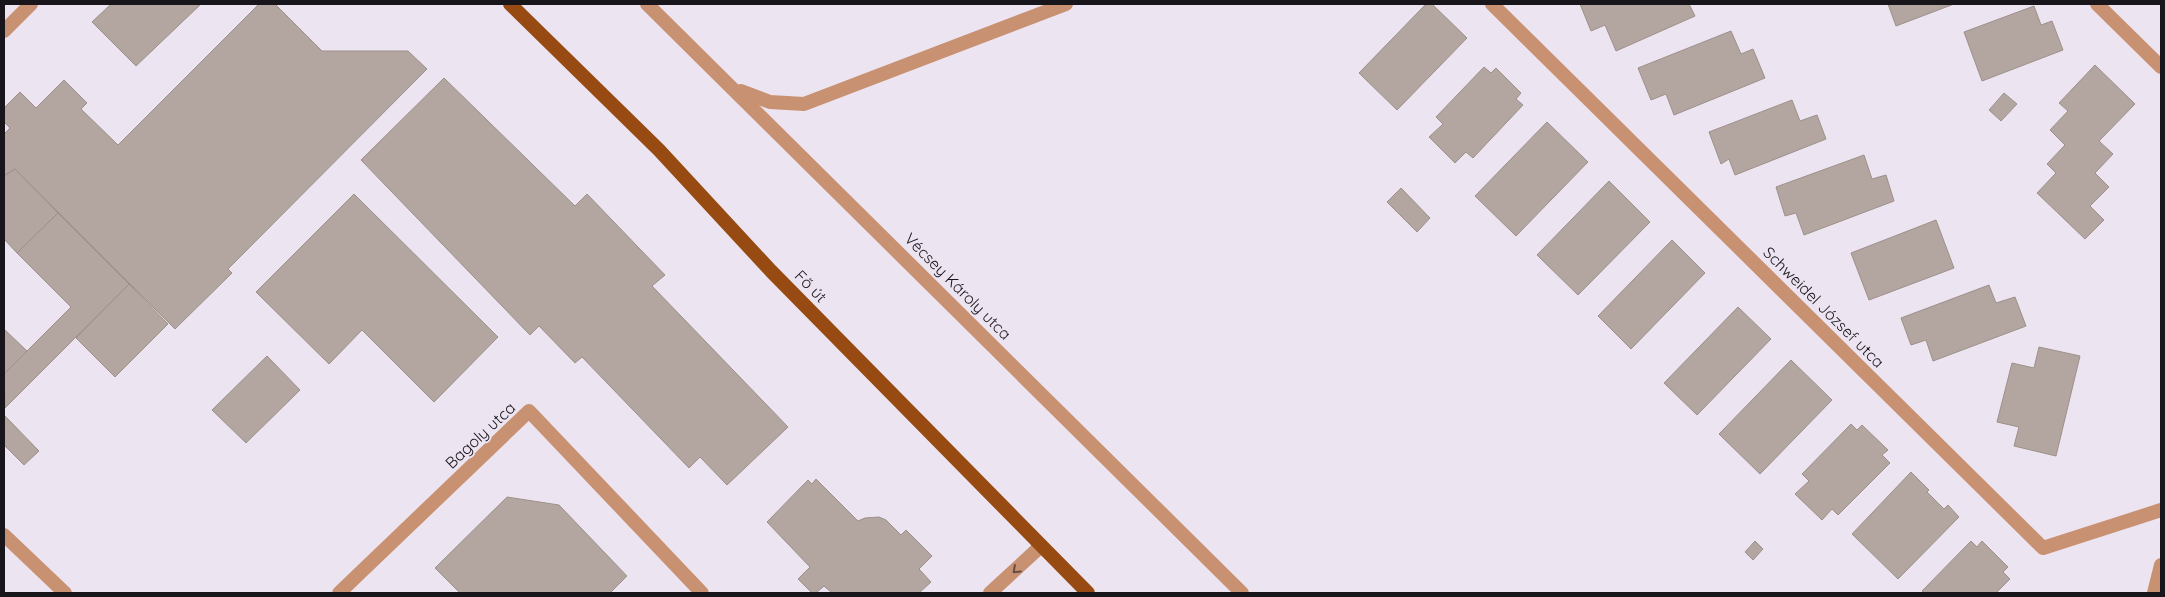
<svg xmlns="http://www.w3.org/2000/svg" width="2165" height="597" viewBox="0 0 2165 597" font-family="Quicksand,sans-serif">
  <rect width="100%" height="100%" fill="#ece5f1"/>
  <!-- building -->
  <g fill="#b3a6a0" stroke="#9d908a">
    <polygon points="111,4 201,4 136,66 92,22"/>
    <polygon points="259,4 275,4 322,51 408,51 427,69 228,269 232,273 175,329 15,169 4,176 4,134 10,128 4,122 4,108 20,92 36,108 64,80 87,103 81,109 118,145"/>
    <polygon points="1426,4 1432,4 1467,38 1397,110 1359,73"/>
    <polygon points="1580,4 1689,4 1695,16 1616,51 1605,25 1591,31"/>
    <polygon points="1888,4 1954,4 1896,26"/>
    <polygon points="2034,6 2041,25 2052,21 2063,50 1982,81 1964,32"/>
    <polygon points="1731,31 1741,54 1753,49 1765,78 1674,115 1666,94 1651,100 1638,68"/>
    <polygon points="2095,65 2135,104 2099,141 2113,154 2095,173 2109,187 2090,206 2104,220 2085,239 2037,193 2056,173 2047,164 2065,145 2050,130 2068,111 2059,103"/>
    <polygon points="1484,67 1491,73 1496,68 1521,93 1516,99 1523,105 1473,158 1466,152 1455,163 1429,137 1443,124 1436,117"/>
    <polygon points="444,78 575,206 587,194 665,275 652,286 788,427 727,485 700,457 689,468 582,357 575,363 539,326 530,335 361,160"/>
    <polygon points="2004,93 2017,104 2001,121 1989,110"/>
    <polygon points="1792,100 1800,121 1817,115 1826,139 1735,175 1729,159 1721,164 1709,132"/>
    <polygon points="1547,122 1588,162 1516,236 1475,196"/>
    <polygon points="1864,155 1872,179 1886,175 1894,201 1804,235 1796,213 1785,216 1776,187"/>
    <polygon points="15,169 58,213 17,253 4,239 4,176"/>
    <polygon points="1609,181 1650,222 1578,295 1537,255"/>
    <polygon points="1401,188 1430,218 1417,232 1387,202"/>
    <polygon points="354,194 498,337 434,402 362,330 329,364 256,292"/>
    <polygon points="58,213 129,284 5,408 4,374 71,307 17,253"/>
    <polygon points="1936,220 1954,268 1869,300 1851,253"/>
    <polygon points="1672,240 1705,273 1631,349 1598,316"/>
    <polygon points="129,284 168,324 115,377 76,338"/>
    <polygon points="1989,285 1996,303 2015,297 2026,326 1933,361 1926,340 1911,345 1901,318"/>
    <polygon points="1738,307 1771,339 1697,415 1664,383"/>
    <polygon points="4,329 27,351 4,374"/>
    <polygon points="2039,347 2080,356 2056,456 2014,446 2019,427 1997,422 2012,363 2034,368"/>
    <polygon points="267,356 300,390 246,443 212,410"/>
    <polygon points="1791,360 1832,400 1760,474 1719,434"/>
    <polygon points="4,415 39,451 24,465 4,445"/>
    <polygon points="1851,424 1857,430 1862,425 1888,450 1882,455 1890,463 1838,515 1832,509 1822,520 1795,494 1809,481 1802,474"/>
    <polygon points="1911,472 1929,490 1927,492 1944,509 1948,505 1959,517 1898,579 1852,534"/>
    <polygon points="816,479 858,521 865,518 879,517 886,520 901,535 906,530 932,556 919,569 931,582 919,593 832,593 824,586 816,593 812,593 798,579 810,567 767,522 808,480 812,484"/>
    <polygon points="507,497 559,505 627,576 610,593 460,593 435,568"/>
    <polygon points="1755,541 1763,549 1753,560 1745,552"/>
    <polygon points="1971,541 1977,547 1982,541 2008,567 2003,572 2010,579 1996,593 1925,593 1922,591"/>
  </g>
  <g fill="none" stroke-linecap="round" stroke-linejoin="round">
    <!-- minor -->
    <g stroke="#c89172" stroke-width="14">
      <polyline points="647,4 1242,593"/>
      <polyline points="1492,4 2043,548 2161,510"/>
      <polyline points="2097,4 2161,67"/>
      <polyline points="4,31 31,4"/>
      <polyline points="741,91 770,102 804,104 1066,4"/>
      <polyline points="4,535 65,593"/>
      <polyline points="339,593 529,411 702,593"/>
      <polyline points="990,593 1041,546"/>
      <polyline points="2154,593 2161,565"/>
    </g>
    <!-- primary -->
    <polyline stroke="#974b12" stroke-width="14" points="510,4 659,150 771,271 1088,593"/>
  </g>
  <!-- one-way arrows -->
  <defs><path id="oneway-chevron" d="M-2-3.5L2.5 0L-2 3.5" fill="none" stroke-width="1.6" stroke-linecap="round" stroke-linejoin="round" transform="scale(1.25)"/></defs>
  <use stroke="#684d42" href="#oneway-chevron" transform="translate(1016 570) rotate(137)"/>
  <g text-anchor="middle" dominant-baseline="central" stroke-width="4" stroke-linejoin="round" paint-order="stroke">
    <!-- street labels -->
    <g font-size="16" fill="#19161b" stroke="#ece5f1">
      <text transform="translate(811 286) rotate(46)">Fő út</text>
      <text transform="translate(958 286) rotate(45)">Vécsey Károly utca</text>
      <text transform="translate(1824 307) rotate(45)">Schweidel József utca</text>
      <text transform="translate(480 435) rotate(-43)">Bagoly utca</text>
    </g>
  </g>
  <!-- border -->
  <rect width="2165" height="597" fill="none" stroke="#19161b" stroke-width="10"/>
</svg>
